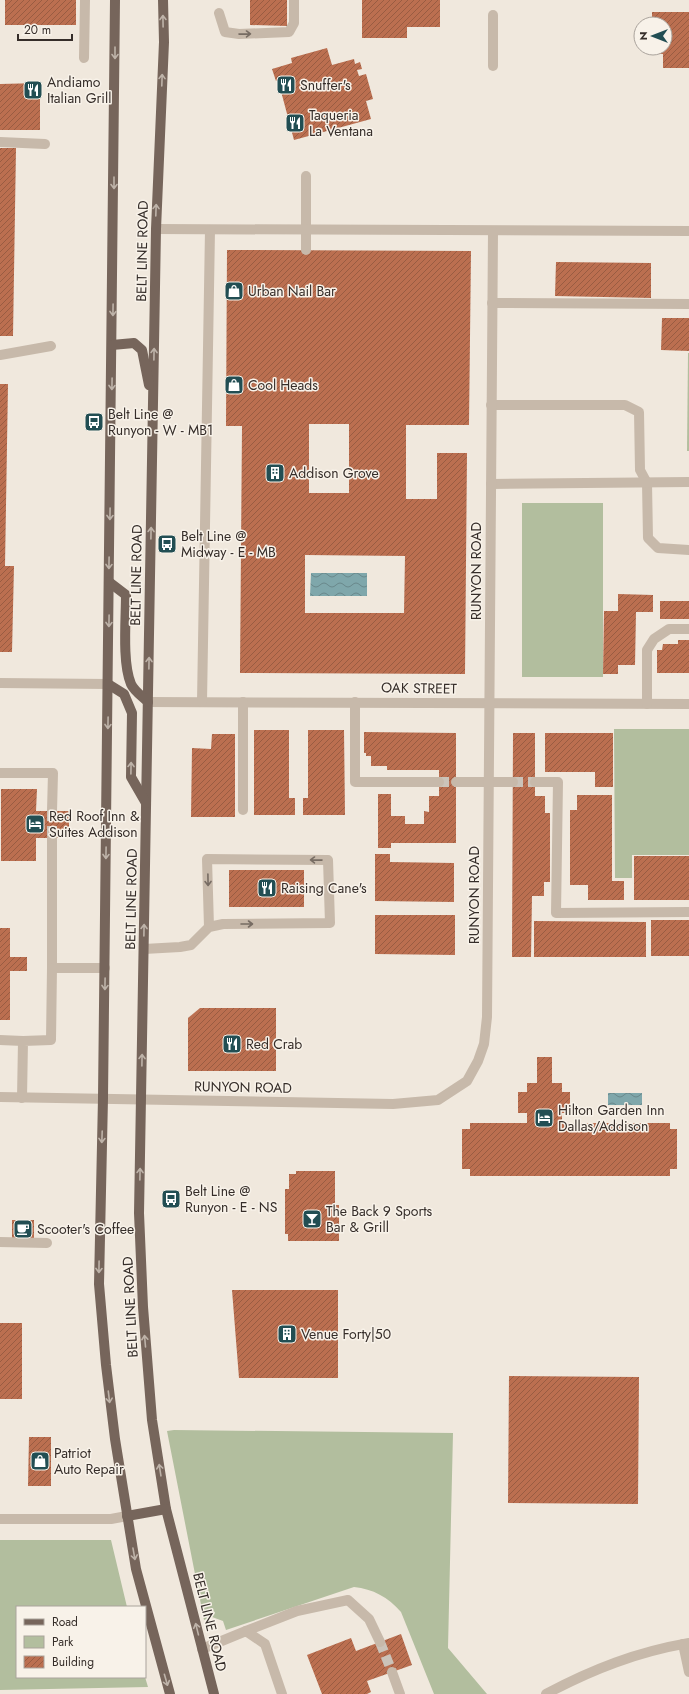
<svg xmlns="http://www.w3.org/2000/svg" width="689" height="1694" viewBox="0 0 689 1694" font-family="Jost,sans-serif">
  <defs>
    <pattern id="water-waves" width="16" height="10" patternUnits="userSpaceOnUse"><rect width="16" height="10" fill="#7fa7ab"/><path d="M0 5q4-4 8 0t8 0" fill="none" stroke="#69888b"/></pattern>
    <pattern id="building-hatch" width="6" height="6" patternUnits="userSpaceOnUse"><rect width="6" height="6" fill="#bb6f50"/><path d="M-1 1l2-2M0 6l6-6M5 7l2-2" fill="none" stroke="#995c42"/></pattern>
  </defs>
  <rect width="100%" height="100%" fill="#f0e8dd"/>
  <!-- green -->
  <g fill="#b2be9e">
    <polygon points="688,353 689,353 689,451 687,451"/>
    <rect x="522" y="503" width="81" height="174"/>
    <polygon points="614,729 689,729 689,855 632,855 632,878 615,878"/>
    <path d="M174,1430l279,3 -5,215 39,46h-53l-33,-82c-13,-15 -28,-23 -47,-25l-128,43 -3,-9 -11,-4 -8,3 -37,-189z"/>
    <polygon points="0,1540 111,1540 127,1607 17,1607 17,1677 145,1677 148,1687 0,1690"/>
  </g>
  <!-- water -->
  <g fill="url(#water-waves)">
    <polygon points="311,573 367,573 367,596 310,596"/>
    <rect x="608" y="1093" width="34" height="12"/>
  </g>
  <!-- building -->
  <g fill="url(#building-hatch)" fill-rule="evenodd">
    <rect x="5" y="0" width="71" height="25"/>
    <polygon points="250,0 287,0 287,26 250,25"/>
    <polygon points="362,0 440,0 440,27 407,27 407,38 362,38"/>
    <polygon points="652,12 689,12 689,68 663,68 663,54 652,54 652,48 665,48 665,24 652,24"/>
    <polygon points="327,48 332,65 354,59 355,64 360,62 362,69 357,70 359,76 366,74 373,99 366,101 371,119 294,140 278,80 276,81 272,69 292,63 291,58"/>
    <polygon points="40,83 40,130 0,130 0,84"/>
    <polygon points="0,148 16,148 13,336 0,336"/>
    <path d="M227,250l244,1 -2,174h-63v74h31v-46h30l-2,221 -225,-1 2,-247h-16zM309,424h40v69h-40zM305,555l100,1 -1,57h-99z"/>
    <polygon points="556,262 651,263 651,298 555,296"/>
    <polygon points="662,318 689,318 689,351 661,350"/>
    <polygon points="0,384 8,384 5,566 14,566 12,652 0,652"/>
    <polygon points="618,594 653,595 653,612 636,612 635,665 618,665 618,674 603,674 604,611 618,611"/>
    <rect x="660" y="601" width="29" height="18"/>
    <polygon points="678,640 689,640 689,673 657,673 657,650 662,650 663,644 678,644"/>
    <polygon points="254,730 289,730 289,798 295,798 295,815 254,815"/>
    <polygon points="308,730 344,730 345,815 303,815 303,798 308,798"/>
    <polygon points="364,732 456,733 456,843 391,843 391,848 378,848 378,794 391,794 391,816 405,816 405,824 424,824 424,811 429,812 429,796 439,796 439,770 387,770 387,766 371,766 371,756 366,756 366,753 364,753"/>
    <polygon points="513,733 535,733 535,796 545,796 545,813 550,813 550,882 544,882 544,896 532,896 531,957 512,957"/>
    <polygon points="545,733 613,733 613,787 595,787 595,772 545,772"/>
    <polygon points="212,734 235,734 235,817 191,817 192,748 211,749"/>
    <polygon points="1,789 37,789 36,811 69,811 69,838 36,838 36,861 1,861"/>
    <polygon points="577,795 612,795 612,881 624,881 624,900 588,900 588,885 570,885 570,810 577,810"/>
    <polygon points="375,854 390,854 390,862 454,863 454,902 375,901"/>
    <rect x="634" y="856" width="55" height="44"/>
    <rect x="229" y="870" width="75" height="37"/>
    <polygon points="375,915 455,915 455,955 375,954"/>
    <rect x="651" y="920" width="38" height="36"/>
    <polygon points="534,921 646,922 646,957 534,957"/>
    <polygon points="0,928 10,928 10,957 27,957 27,971 10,971 10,1020 0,1020"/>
    <polygon points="200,1008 276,1008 276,1071 188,1071 188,1018"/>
    <polygon points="537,1057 552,1057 552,1083 562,1083 562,1092 570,1092 570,1113 562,1113 562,1123 670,1123 670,1129 677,1129 677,1169 670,1169 670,1176 470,1176 470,1169 462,1169 462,1129 470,1129 470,1123 527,1123 527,1113 518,1113 518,1092 527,1092 527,1083 537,1083"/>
    <polygon points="296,1171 335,1171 335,1205 339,1205 339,1241 288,1241 288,1234 285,1234 285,1189 289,1189 289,1174 296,1174"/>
    <rect x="12" y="1220" width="22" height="18"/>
    <polygon points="232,1290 338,1290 338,1378 239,1378"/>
    <rect x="0" y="1323" width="22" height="76"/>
    <polygon points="509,1376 639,1377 638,1504 508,1503"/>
    <polygon points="29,1437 51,1437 51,1486 28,1486"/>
    <polygon points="401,1634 412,1665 367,1681 371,1692 367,1694 322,1694 307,1655 351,1638 356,1651"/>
  </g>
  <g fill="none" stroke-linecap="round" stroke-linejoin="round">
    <!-- minor-tunnel -->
    <g stroke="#cbc3b9" stroke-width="10" stroke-dasharray="10 5" stroke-linecap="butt">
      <polyline points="439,782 456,782"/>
      <polyline points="513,782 535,782"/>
      <polyline points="52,811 52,838"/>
      <polyline points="380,1642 392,1672"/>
    </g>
    <!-- minor -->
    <g stroke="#c7b9aa" stroke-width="10">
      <polyline points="219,13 225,32 239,34 289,32 294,23 294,0"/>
      <polyline points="493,15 493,66"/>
      <polyline points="84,58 85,0"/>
      <polyline points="0,142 45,144"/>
      <polyline points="306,176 306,250"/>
      <polyline points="156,229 689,231"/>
      <polyline points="492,303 689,304"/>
      <polyline points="0,355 51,346"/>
      <polyline points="491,405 625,405 639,412 640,470 647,483 648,538 658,548 689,550"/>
      <polyline points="491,484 689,482"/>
      <polyline points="0,683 108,684"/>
      <polyline points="148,702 689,704"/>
      <polyline points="202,702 210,230"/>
      <polyline points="243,702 243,810"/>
      <polyline points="355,702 355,782 439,782"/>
      <polyline points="647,704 647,650 654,639 669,629 689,629"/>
      <polyline points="0,773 53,773 52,811"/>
      <polyline points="456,782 513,782"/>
      <polyline points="535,782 558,782 556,913 689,912"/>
      <polyline points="52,838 52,968 105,968"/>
      <polyline points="144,949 180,947 191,945 209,927 223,924 330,923 328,860 207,859 209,927"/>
      <polyline points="0,1040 23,1041"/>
      <polyline points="0,1097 393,1104 438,1100 467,1081 478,1061 484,1044 487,1017 493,232"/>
      <polyline points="22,1098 23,1041 51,1040 52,968"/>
      <polyline points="0,1242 47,1243"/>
      <polyline points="0,1519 111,1519 127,1516"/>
      <polyline points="246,1631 297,1611 348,1600 369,1619 380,1642"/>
      <polyline points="683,1644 689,1672"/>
      <polyline points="202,1649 246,1631 265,1644 282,1694"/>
      <polyline points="392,1672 400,1694"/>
      <path d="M546,1694c47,-25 91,-42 143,-51"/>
    </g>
    <!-- major -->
    <g stroke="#76655b" stroke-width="10">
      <polyline points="115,0 103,1098 99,1284 106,1365 115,1439 136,1569 170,1694"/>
      <polyline points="163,0 164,42 156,229 139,1213 143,1307 152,1420 166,1509 214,1694"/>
      <polyline points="112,345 134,343 142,350 149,385"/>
      <path d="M109,582l17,13c0,24 -4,68 5,89 3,7 12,13 17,18"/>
      <polyline points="108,684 124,694 132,713 131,777 146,803"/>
      <polyline points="127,1516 166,1509"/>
    </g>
  </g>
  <!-- one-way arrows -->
  <defs><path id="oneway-shaft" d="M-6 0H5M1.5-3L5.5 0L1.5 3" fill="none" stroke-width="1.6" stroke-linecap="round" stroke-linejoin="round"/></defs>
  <g stroke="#beb3a9">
    <use href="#oneway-shaft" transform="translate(163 21) rotate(-91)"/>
    <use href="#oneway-shaft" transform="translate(115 53) rotate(90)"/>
    <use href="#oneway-shaft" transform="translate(162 80) rotate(-88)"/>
    <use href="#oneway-shaft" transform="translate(114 183) rotate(90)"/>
    <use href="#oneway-shaft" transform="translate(156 210) rotate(-88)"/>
    <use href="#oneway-shaft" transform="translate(113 310) rotate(91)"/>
    <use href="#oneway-shaft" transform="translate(154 354) rotate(-89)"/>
    <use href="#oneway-shaft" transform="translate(112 384) rotate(91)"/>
    <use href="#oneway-shaft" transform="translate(110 514) rotate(91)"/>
    <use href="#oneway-shaft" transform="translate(151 533) rotate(-89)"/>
    <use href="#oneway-shaft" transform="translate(109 563) rotate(91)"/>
    <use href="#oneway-shaft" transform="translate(109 621) rotate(91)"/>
    <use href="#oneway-shaft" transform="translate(149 663) rotate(-89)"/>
    <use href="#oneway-shaft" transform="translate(108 723) rotate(91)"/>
    <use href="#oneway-shaft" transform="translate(131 768) rotate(-89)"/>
    <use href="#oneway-shaft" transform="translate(106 853) rotate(91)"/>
    <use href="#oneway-shaft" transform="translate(144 930) rotate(-89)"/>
    <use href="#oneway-shaft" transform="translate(105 984) rotate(91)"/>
    <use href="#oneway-shaft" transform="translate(142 1060) rotate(-89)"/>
    <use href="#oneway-shaft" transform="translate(102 1137) rotate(92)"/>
    <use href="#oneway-shaft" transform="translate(140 1174) rotate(-89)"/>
    <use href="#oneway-shaft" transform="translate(99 1267) rotate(91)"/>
    <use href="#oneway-shaft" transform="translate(145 1341) rotate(-95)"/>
    <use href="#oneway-shaft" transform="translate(109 1397) rotate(83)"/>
    <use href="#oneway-shaft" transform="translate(160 1470) rotate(-99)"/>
    <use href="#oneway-shaft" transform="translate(134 1554) rotate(80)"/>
    <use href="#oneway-shaft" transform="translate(197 1629) rotate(-104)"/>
    <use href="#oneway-shaft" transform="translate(166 1680) rotate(74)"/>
  </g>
  <g stroke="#776c63">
    <use href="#oneway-shaft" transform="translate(245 34) rotate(-1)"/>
    <use href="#oneway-shaft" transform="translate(316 860) rotate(-179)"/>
    <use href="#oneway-shaft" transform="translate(208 880) rotate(89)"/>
    <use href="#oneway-shaft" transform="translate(247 924)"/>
  </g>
  <!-- icons -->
  <defs>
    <symbol id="restaurant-square" viewBox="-11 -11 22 22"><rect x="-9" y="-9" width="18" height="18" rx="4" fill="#224e53" stroke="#f8f2e9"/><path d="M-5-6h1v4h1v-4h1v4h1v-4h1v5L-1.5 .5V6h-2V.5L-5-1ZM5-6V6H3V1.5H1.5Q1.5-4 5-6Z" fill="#fff"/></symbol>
    <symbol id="shop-square" viewBox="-11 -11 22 22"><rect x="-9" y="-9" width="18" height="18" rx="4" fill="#224e53" stroke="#f8f2e9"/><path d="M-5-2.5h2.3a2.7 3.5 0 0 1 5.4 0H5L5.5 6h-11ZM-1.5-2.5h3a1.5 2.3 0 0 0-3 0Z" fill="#fff"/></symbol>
    <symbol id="bus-square" viewBox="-11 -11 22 22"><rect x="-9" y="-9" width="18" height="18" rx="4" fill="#224e53" stroke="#f8f2e9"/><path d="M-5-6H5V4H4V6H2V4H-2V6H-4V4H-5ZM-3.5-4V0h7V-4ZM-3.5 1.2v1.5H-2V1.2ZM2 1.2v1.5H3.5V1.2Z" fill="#fff"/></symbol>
    <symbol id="building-square" viewBox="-11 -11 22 22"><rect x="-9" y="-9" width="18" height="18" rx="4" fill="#224e53" stroke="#f8f2e9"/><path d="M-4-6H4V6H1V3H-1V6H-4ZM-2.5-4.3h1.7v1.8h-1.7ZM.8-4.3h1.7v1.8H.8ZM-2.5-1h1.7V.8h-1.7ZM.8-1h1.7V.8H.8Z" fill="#fff"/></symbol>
    <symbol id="hotel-square" viewBox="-11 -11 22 22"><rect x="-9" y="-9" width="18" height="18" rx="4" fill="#224e53" stroke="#f8f2e9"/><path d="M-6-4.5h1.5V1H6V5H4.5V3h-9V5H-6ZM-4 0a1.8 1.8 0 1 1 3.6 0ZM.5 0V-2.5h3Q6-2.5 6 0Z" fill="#fff"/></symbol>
    <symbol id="bar-square" viewBox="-11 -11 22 22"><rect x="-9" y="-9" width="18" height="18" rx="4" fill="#224e53" stroke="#f8f2e9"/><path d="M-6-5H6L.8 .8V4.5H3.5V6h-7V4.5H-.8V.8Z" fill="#fff"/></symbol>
    <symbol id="cafe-square" viewBox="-11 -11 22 22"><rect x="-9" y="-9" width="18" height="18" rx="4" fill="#224e53" stroke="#f8f2e9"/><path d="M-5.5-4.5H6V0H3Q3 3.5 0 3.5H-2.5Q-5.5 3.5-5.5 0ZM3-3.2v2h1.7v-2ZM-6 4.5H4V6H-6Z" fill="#fff"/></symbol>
  </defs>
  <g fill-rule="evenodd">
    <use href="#restaurant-square" x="275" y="74" width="22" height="22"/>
    <use href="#restaurant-square" x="22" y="79" width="22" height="22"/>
    <use href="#restaurant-square" x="284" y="112" width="22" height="22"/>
    <use href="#shop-square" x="223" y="280" width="22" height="22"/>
    <use href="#shop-square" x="223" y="374" width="22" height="22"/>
    <use href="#bus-square" x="83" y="411" width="22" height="22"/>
    <use href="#building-square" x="264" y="462" width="22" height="22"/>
    <use href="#bus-square" x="156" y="533" width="22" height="22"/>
    <use href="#hotel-square" x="24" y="813" width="22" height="22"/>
    <use href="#restaurant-square" x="256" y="877" width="22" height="22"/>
    <use href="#restaurant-square" x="221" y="1033" width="22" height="22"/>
    <use href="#hotel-square" x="533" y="1107" width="22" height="22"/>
    <use href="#bus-square" x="160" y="1188" width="22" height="22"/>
    <use href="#bar-square" x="301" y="1208" width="22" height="22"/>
    <use href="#cafe-square" x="12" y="1218" width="22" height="22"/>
    <use href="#building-square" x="276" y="1323" width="22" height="22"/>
    <use href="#shop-square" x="29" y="1450" width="22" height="22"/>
  </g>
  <g text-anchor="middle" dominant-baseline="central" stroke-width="3" stroke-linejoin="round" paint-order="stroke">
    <!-- poi labels -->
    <g font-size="14" fill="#352d29" stroke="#f8f2e9" text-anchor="start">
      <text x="47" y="82">Andiamo<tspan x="47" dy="16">Italian Grill</tspan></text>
      <text x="300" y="85">Snuffer's</text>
      <text x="309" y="115">Taqueria<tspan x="309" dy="16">La Ventana</tspan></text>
      <text x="248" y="291">Urban Nail Bar</text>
      <text x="248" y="385">Cool Heads</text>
      <text x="108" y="414">Belt Line @<tspan x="108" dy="16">Runyon - W - MB1</tspan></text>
      <text x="289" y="473">Addison Grove</text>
      <text x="181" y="536">Belt Line @<tspan x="181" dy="16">Midway - E - MB</tspan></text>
      <text x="49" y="816">Red Roof Inn &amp;<tspan x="49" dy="16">Suites Addison</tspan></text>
      <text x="281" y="888">Raising Cane's</text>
      <text x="246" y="1044">Red Crab</text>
      <text x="558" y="1110">Hilton Garden Inn<tspan x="558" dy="16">Dallas/Addison</tspan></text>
      <text x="185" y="1191">Belt Line @<tspan x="185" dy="16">Runyon - E - NS</tspan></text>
      <text x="326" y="1211">The Back 9 Sports<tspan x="326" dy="16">Bar &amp; Grill</tspan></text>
      <text x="37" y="1229">Scooter's Coffee</text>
      <text x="301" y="1334">Venue Forty|50</text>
      <text x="54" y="1453">Patriot<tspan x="54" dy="16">Auto Repair</tspan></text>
    </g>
    <!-- street labels -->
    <g font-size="14" fill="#352d29" stroke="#f8f2e9">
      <text transform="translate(142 251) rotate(-89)">BELT LINE ROAD</text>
      <text transform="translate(476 571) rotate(-90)">RUNYON ROAD</text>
      <text transform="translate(136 575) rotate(-89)">BELT LINE ROAD</text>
      <text transform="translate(419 688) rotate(1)">OAK STREET</text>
      <text transform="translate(474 895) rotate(-90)">RUNYON ROAD</text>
      <text transform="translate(131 899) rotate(-89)">BELT LINE ROAD</text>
      <text transform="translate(243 1087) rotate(1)">RUNYON ROAD</text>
      <text transform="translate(130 1307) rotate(-93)">BELT LINE ROAD</text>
      <text transform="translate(210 1622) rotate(76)">BELT LINE ROAD</text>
    </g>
  </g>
  <!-- legend -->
  <rect x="16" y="1606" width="130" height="72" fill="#f8f2e9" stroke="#aaa39c"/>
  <rect x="24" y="1619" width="20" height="6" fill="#76655b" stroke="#aaa39c"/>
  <text x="52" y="1626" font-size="12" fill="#352d29">Road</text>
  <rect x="24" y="1636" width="20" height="12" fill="#b2be9e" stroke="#aaa39c"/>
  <text x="52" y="1646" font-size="12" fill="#352d29">Park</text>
  <rect x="24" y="1656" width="20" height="12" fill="url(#building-hatch)" stroke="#aaa39c"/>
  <text x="52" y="1666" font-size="12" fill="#352d29">Building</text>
  <!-- north arrow -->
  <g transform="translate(653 36) rotate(270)"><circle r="19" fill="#f8f2e9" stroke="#aaa39c"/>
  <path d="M0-3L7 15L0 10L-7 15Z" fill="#224e53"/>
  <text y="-6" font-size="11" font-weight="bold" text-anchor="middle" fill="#352d29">N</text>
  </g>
  <!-- scale -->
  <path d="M18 34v6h54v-6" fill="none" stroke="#352d29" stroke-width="2"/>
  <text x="24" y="34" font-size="12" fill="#352d29" stroke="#f8f2e9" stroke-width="3" paint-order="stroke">20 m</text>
</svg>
